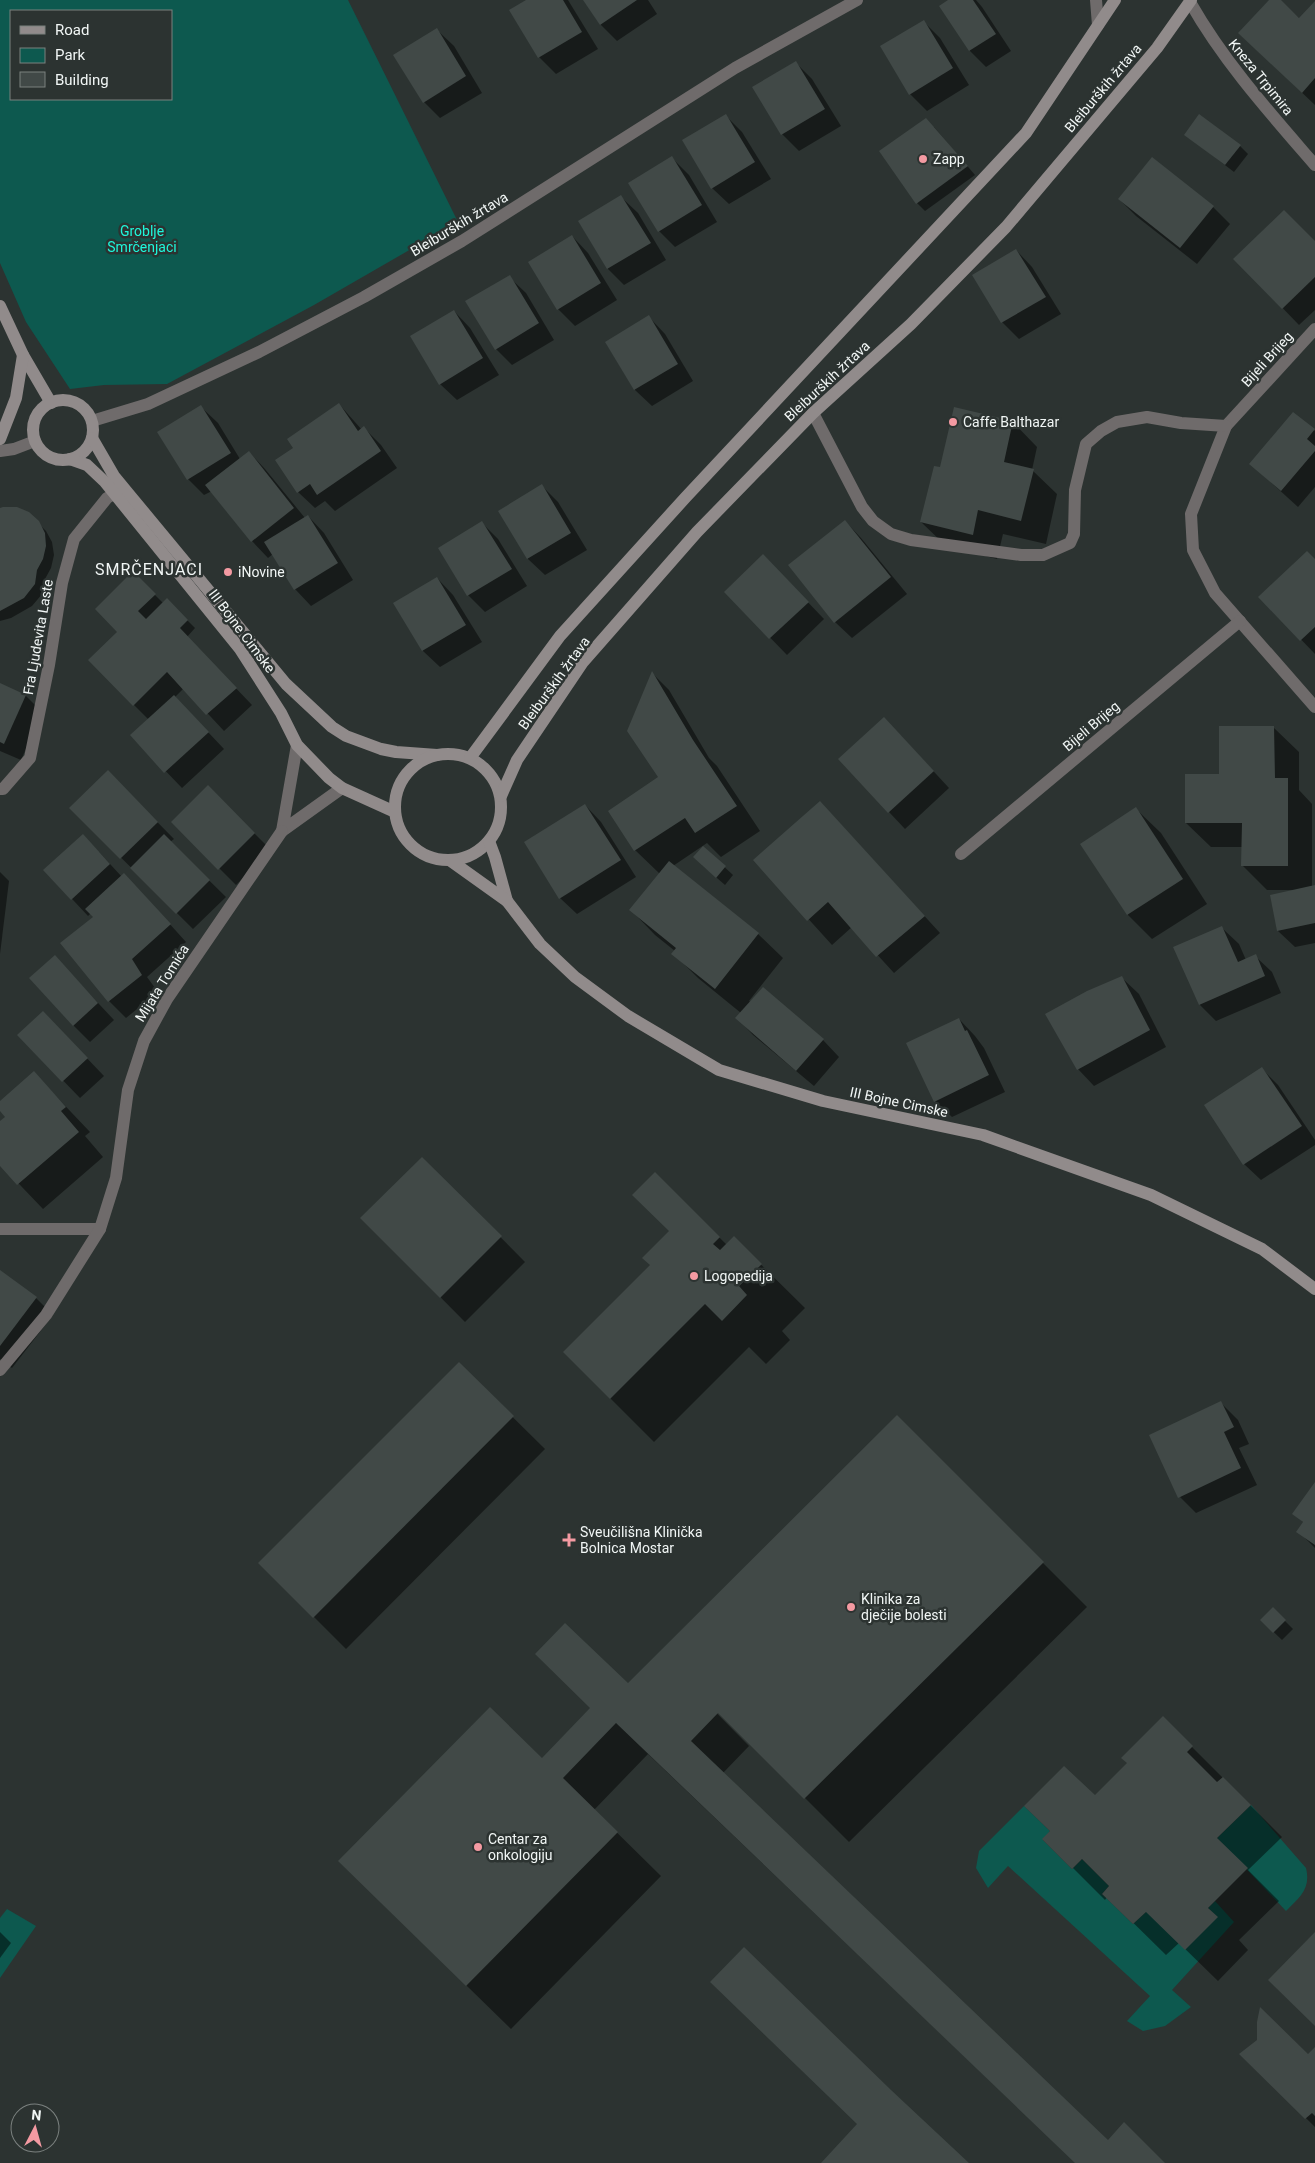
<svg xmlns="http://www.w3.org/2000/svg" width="1315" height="2163" viewBox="0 0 1315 2163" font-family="Roboto,sans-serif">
  <rect width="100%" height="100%" fill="#2c3331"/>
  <!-- green -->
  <g fill="#0d594f" fill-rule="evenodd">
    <path d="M0,0h348l110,222 -144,83 -147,79 -63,1 -34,4 -44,-67 -26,-59zM171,11v88h-160v-88z"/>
    <path d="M1251,1805l55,63c5,21 -6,29 -20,43l-69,-73z"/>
    <polygon points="1024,1806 1050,1831 1043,1840 1072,1869 1082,1859 1109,1886 1102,1894 1133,1924 1146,1912 1217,1917 1208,1908 1215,1901 1234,1922 1172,1990 1191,2007 1165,2026 1143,2031 1127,2021 1150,1996 1008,1866 988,1888 976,1868 979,1851"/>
    <polygon points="7,1909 36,1926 0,1978 0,1918"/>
  </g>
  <!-- shadow -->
  <g fill="#0007">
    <polygon points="528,0 568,0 598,49 556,74 539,57 511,10"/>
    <polygon points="585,0 648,0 657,14 617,41 600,24"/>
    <polygon points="951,0 976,0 982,7 1011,51 986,67 970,51 941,6"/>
    <polygon points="1270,0 1279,0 1300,19 1315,3 1315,105 1239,33"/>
    <polygon points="923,21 940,38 969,85 927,111 910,94"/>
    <polygon points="437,30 454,46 482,93 440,118 424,102"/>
    <polygon points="795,62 812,79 841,126 799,151 782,134 754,87"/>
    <polygon points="726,116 742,132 771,179 729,204 712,188"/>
    <polygon points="934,127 975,175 925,211 917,203"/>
    <polygon points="1186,135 1240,146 1248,154 1234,172"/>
    <polygon points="672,158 689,175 717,222 675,247 659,231"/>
    <polygon points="1152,158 1213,207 1230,224 1197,264 1136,216 1119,199"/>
    <polygon points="621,197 638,213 666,260 624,285 608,269 579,222"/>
    <polygon points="572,236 588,253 617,300 575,326 558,309"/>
    <polygon points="1315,242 1315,310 1299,325 1235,259"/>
    <polygon points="1016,250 1032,267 1061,314 1019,339 1002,322 974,276"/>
    <polygon points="509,277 526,293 554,340 512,365 496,349"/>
    <polygon points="454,311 470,328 499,375 457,400 440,384"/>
    <polygon points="649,317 665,334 693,381 652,406 635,390 606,343"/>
    <polygon points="339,404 362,430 364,428 381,445 397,468 335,511 325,501 315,508 298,492 295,448"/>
    <polygon points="201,407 218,423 240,459 249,452 265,469 305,518 308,516 324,533 353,580 311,606 295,589 273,554 268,558 252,541 212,491 204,495 188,479"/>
    <polygon points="1294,414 1315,431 1315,487 1298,507 1251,464"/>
    <polygon points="1013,422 1037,447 1032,470 1057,494 1046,544 1003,534 997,559 946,546 921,522"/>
    <polygon points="542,486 558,502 587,550 545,575 528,559 500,512"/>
    <polygon points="0,510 28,513 46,531 52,542 54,555 51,568 45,579 43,593 32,606 11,618 0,621"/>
    <polygon points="845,521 861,538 907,594 852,638 835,622"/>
    <polygon points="482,523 498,539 527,586 485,612 468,595"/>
    <polygon points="1315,560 1315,654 1260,597"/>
    <polygon points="133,573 164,604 167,600 195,628 187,637 252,705 224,731 184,688 175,697 224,749 182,788 131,735 149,720 89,660 119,632"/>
    <polygon points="780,573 824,619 787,655 726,592"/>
    <polygon points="437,578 453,595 482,642 440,667 423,651 395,604"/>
    <polygon points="653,674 669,690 709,758 717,766 760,831 721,857 707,843 673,866 758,934 783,958 749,1001 823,1040 839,1057 814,1086 753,1035 737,1018 741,1013 698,978 673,953 675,951 655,935 631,910 660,874 635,850 660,778"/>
    <polygon points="0,684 26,696 42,712 21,760 0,751"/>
    <polygon points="1274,728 1299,752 1299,790 1312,804 1312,887 1315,886 1315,943 1295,947 1278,931 1293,890 1267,890 1243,866 1243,847 1211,847 1186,823"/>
    <polygon points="900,735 949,788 905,829 889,812"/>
    <polygon points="108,772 174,839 170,842 226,897 193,929 71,808"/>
    <polygon points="208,787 271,850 236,885 173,822"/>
    <polygon points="820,802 940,933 894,973 852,927 832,945 755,860"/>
    <polygon points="585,805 601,822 636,877 577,914 560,898"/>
    <polygon points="1136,809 1161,833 1207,904 1152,939 1128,915 1082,844"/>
    <polygon points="703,847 733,875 725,885 702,865"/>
    <polygon points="99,852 122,877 140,891 186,942 147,977 158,992 126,1018 109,1001 62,943 94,917 91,913 88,916 45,870"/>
    <polygon points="0,872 9,881 0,954"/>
    <polygon points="1222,928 1239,944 1246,960 1255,956 1272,972 1281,993 1216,1021 1200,1005 1175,948"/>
    <polygon points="55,957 114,1020 90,1042 73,1025"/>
    <polygon points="1122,978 1139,994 1166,1047 1094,1086 1078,1069"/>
    <polygon points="959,1019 975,1036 984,1048 1005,1092 952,1117 935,1101"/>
    <polygon points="59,1029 104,1076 80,1098 19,1035"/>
    <polygon points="1262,1069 1278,1085 1315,1140 1315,1145 1261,1180 1244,1164"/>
    <polygon points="34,1073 90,1132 85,1136 103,1157 43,1209 0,1164 0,1123 7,1117 0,1109 0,1102"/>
    <polygon points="422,1158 525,1262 465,1322 362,1218"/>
    <polygon points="655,1174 727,1245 734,1238 805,1308 782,1331 790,1340 766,1364 749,1347 654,1442 564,1352 651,1265 670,1231"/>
    <polygon points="0,1271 36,1298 53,1315 12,1368 0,1359"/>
    <polygon points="459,1364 545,1449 346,1649 260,1563"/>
    <polygon points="1221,1403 1238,1420 1249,1444 1239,1448 1257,1485 1196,1513 1180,1497"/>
    <polygon points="897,1417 1087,1607 849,1842 695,1688 693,1689 749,1746 723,1773 1108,2142 1163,2163 1076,2163 648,1754 594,1810 661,1876 511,2029 384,1905 547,1765"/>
    <polygon points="1315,1484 1315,1548 1298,1531 1304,1523 1294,1514"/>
    <polygon points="1273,1609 1293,1629 1282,1640 1261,1620"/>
    <polygon points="1163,1718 1282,1837 1248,1870 1279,1901 1239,1940 1248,1950 1218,1981 1179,1943 1166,1955 1107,1897 1105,1900 1044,1839 1095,1797 1129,1763"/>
    <polygon points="0,1932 11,1943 0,1958"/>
    <polygon points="1315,2048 1315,2127 1241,2054 1308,2056"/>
  </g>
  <!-- building -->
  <g fill="#414947">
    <polygon points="526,0 563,0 582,32 538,58 509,10"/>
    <polygon points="583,0 637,0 600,25"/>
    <polygon points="948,0 973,0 996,34 969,51 939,6"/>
    <polygon points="1269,0 1281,0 1299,18 1315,1 1315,78 1302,93 1238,33"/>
    <polygon points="924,20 953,68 909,95 880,46"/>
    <polygon points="437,28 466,76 423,103 393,55"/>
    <polygon points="796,61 825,109 781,135 752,87"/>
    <polygon points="726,114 755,162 711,189 682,140"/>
    <polygon points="1199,114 1241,145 1225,165 1184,135"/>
    <polygon points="926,118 968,166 916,204 879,151"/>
    <polygon points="672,156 702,205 658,232 628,183"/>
    <polygon points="1152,157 1214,206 1180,248 1118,199"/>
    <polygon points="621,195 651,243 607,269 578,221"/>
    <polygon points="1284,210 1315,241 1315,277 1282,309 1233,259"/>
    <polygon points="572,235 601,283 557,310 528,262"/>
    <polygon points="1016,249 1046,297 1001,323 972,275"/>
    <polygon points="510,275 539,323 495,350 465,301"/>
    <polygon points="454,310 483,358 439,385 410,336"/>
    <polygon points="649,315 678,364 634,390 605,342"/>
    <polygon points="339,403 358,431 364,426 381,451 317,495 310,484 297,493 275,460 293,448 287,439"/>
    <polygon points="201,405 231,453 187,480 157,432"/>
    <polygon points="954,407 1013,421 1004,462 1034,469 1021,521 978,510 973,535 920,522 934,466 940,467"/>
    <polygon points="1293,412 1315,429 1307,439 1315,446 1315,451 1281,491 1249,464"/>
    <polygon points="249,451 294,508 251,542 205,485"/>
    <polygon points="542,484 571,533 527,559 498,511"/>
    <polygon points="3,507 17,507 29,512 39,521 45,533 46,546 43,559 37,570 35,584 24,598 0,611 0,508"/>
    <polygon points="308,515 338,563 294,590 264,542"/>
    <polygon points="845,520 891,577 834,623 788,565"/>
    <polygon points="482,521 512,569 467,596 438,548"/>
    <polygon points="1307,551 1315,559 1315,627 1300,641 1258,597"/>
    <polygon points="763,554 809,602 769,639 724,592"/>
    <polygon points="133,571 156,594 138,611 146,619 167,598 188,620 180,628 237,688 206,715 167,672 133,706 88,660 117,632 95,609"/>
    <polygon points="437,577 466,625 422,651 393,603"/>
    <polygon points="652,671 693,740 737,806 695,833 685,818 634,851 608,811 658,777 627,731"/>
    <polygon points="0,683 26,695 4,744 0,742"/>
    <polygon points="174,695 209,732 164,773 130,735"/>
    <polygon points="884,717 934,771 888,813 838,759"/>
    <polygon points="1219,726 1274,726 1275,778 1288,778 1288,866 1241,866 1242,823 1185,823 1185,774 1219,774"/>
    <polygon points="108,770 158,822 120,859 69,808"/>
    <polygon points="208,785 255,833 218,870 171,822"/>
    <polygon points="820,801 925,916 876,957 828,902 807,921 753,860"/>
    <polygon points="585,804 621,860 559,899 524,842"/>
    <polygon points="1136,807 1183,879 1127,915 1080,844"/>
    <polygon points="83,834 110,864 71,900 43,870"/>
    <polygon points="164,834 210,880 176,914 130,868"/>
    <polygon points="703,846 726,866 716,878 693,857"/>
    <polygon points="669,861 759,933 715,989 671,954 676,948 629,910"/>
    <polygon points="124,873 171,924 132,959 142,975 108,1002 60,943 93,917 85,909"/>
    <polygon points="1315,885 1315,923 1277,931 1270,895"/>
    <polygon points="1222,926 1238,962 1256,954 1265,976 1199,1005 1173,947"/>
    <polygon points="55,955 98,1003 73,1026 29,978"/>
    <polygon points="1122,976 1150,1030 1077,1070 1045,1014 1087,991"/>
    <polygon points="763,987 824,1039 796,1071 735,1018"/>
    <polygon points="43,1011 88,1058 62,1082 17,1035"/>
    <polygon points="959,1018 965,1031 967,1030 989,1075 934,1102 906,1043"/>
    <polygon points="1262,1067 1302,1126 1243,1165 1204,1105"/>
    <polygon points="34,1071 66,1107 61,1111 79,1132 17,1185 0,1166 0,1121 5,1117 0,1111 0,1101"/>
    <polygon points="422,1157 502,1236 440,1298 360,1218"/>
    <polygon points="655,1172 720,1237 713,1244 720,1250 734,1236 762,1264 739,1286 747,1295 722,1321 705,1304 610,1399 563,1352 650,1265 642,1258 669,1231 632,1195"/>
    <polygon points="0,1270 37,1297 0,1346"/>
    <polygon points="459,1362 514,1416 313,1618 258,1563"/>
    <polygon points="1221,1401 1234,1427 1224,1432 1241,1468 1178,1498 1149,1435"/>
    <polygon points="897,1415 1044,1562 804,1799 718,1713 691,1741 1108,2140 1124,2122 1165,2163 1075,2163 616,1723 563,1778 618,1832 466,1986 338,1861 490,1707 542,1758 590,1708 535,1654 565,1623 628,1683"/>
    <polygon points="1315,1482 1315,1545 1296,1532 1303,1522 1292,1514"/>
    <polygon points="1273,1607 1286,1620 1273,1633 1260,1620"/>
    <polygon points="1163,1716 1193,1746 1187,1752 1217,1782 1223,1777 1251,1805 1217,1838 1248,1868 1208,1908 1218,1917 1185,1950 1146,1912 1133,1924 1102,1894 1109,1886 1082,1859 1072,1869 1042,1839 1050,1831 1024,1806 1064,1766 1095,1795 1127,1763 1121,1758"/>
    <polygon points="1315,1932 1315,2026 1268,1980"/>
    <polygon points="744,1947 891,2090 969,2163 821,2163 857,2124 710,1982"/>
    <polygon points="1260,2007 1308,2054 1315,2047 1315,2116 1312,2113 1305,2119 1239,2054 1257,2040 1257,2022"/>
  </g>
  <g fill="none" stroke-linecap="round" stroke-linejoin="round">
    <!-- street -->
    <g stroke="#6f6b6b" stroke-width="12">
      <polyline points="1096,0 1098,25"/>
      <path d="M1190,2c34,60 80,111 125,163"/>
      <polyline points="1315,329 1226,426 1191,514 1193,550 1215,593 1315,707"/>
      <polyline points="813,413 862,507 873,521 891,534 911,540 1021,555 1043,555 1070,543 1074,534 1075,490 1086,444 1101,431 1117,422 1147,417 1181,423 1226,426"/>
      <polyline points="92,421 148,404 259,352 364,297 462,241 735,68 857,0"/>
      <polyline points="0,451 14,449 35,441"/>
      <polyline points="297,745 282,831 342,788"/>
      <polyline points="0,789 3,789 30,758 49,665 62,583 74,539 107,498 115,493"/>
      <polyline points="961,854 1240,621"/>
      <polyline points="0,1229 100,1229"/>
      <polyline points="0,1370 46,1315 100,1229 116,1178 128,1090 144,1041 167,999 282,831"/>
    </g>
    <!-- secondary -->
    <g stroke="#918b8b" stroke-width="12">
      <polyline points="0,306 23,355 51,403"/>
      <circle cx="63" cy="430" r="30"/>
      <polyline points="92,438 114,476 128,493 286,684 332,727 346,736 381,749 396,752 437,755"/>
      <polyline points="0,439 16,398 23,355"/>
      <polyline points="70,459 87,465 105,482 240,649 281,713 297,745 329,778 342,788 395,812"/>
      <circle cx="448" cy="807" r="53"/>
      <polyline points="470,758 560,636 685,498 1026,133 1115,0"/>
      <polyline points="501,796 517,760 583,662 697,532 813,413 911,324 1006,227 1157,48 1191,0"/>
      <polyline points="489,841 495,857 507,901"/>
      <polyline points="451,861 507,901 540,944 575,977 628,1016 719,1070 823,1101 983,1135 1151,1195 1262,1249 1315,1289"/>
    </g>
  </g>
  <!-- markers -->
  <g fill="#f49aa2" stroke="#2c3331" stroke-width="2">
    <circle cx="923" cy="159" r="5"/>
    <circle cx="953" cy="422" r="5"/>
    <circle cx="228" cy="572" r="5"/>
    <circle cx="694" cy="1276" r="5"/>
    <path d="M566.5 1532.5h5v5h5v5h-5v5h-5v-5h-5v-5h5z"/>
    <circle cx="851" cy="1607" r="5"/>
    <circle cx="478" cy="1847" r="5"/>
  </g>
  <g text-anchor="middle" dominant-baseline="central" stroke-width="5" stroke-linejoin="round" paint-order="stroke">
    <!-- street labels -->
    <g font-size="14" fill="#f1f6f5" stroke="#2c3331">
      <text transform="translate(1261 77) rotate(51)">Kneza Trpimira</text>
      <text transform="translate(1103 88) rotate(-50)">Bleiburških žrtava</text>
      <text transform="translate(459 224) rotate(-31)">Bleiburških žrtava</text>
      <text transform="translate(1267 359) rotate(-48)">Bijeli Brijeg</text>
      <text transform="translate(827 381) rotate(-43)">Bleiburških žrtava</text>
      <text transform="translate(242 631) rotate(53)">III Bojne Cimske</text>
      <text transform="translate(38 637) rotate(-80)">Fra Ljudevita Laste</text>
      <text transform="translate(554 683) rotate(-54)">Bleiburških žrtava</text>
      <text transform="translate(1091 726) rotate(-40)">Bijeli Brijeg</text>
      <text transform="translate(162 983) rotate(-58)">Mijata Tomića</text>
      <text transform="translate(899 1102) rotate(12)">III Bojne Cimske</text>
    </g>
    <!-- poi labels -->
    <g font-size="14" fill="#f1f6f5" stroke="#2c3331" text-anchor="start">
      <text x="933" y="159">Zapp</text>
      <text x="963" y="422">Caffe Balthazar</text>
      <text x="238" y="572">iNovine</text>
      <text x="704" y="1276">Logopedija</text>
      <text x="580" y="1532">Sveučilišna Klinička<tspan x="580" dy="16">Bolnica Mostar</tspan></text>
      <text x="861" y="1599">Klinika za<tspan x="861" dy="16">dječije bolesti</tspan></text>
      <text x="488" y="1839">Centar za<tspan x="488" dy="16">onkologiju</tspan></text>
    </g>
    <!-- park labels -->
    <g font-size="14" fill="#1ef7db" stroke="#2c3331">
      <text x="142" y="231">Groblje<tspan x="142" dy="16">Smrčenjaci</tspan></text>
    </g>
    <!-- quarter labels -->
    <g font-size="16" letter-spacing="1" fill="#f1f6f5" stroke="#2c3331">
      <text x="149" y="569">SMRČENJACI</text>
    </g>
  </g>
  <!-- legend -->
  <rect x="10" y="10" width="162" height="90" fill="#2c3331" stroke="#7b817f"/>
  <rect x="20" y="26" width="25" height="8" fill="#918b8b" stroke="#7b817f"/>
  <text x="55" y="35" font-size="15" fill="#f1f6f5">Road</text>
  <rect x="20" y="48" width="25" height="15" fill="#0d594f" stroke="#7b817f"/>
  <text x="55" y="60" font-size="15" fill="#f1f6f5">Park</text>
  <rect x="20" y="72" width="25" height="15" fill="#414947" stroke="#7b817f"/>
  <text x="55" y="85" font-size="15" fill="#f1f6f5">Building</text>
  <!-- north arrow -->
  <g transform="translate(35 2128) rotate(6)"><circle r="24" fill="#2c3331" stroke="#7b817f"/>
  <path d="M0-4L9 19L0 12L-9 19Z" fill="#f49aa2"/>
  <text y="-8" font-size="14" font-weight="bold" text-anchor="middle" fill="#f1f6f5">N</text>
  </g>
</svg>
